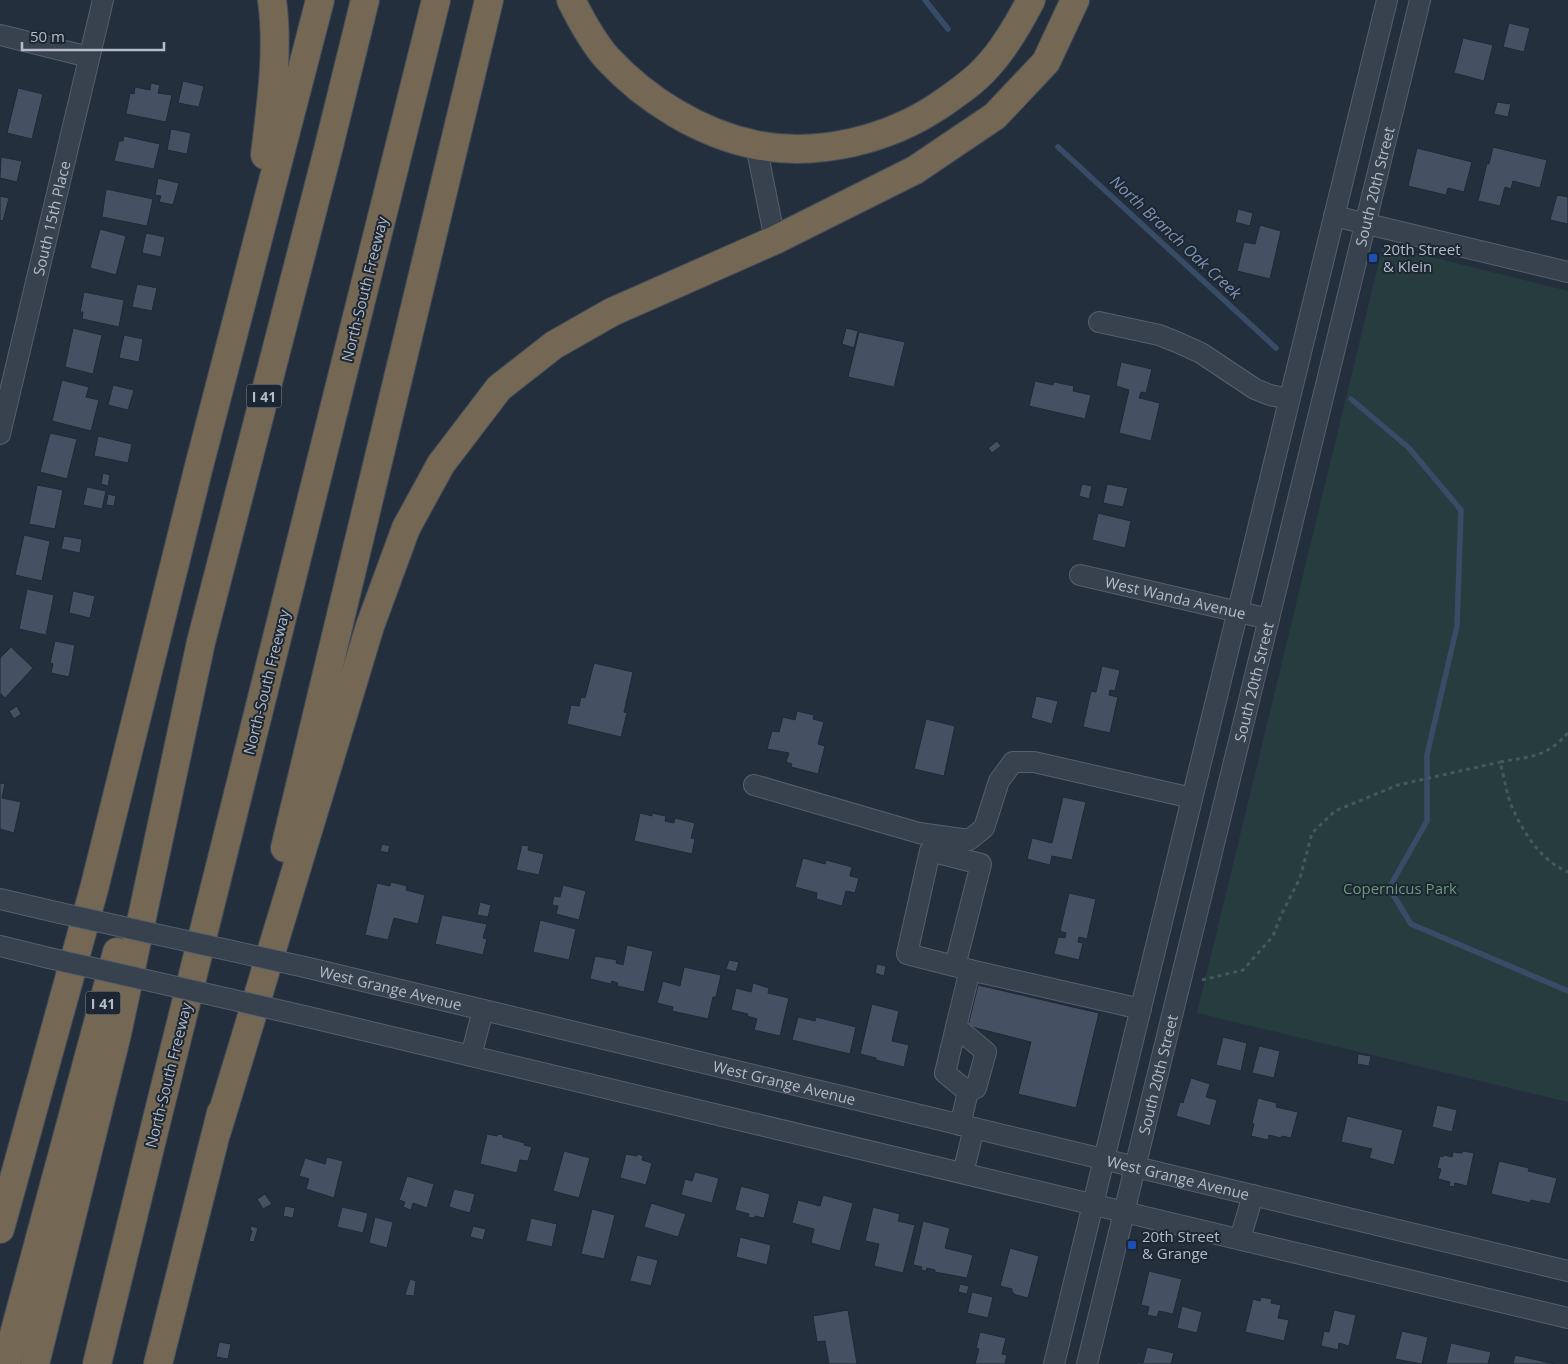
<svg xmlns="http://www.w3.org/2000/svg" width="1568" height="1364" viewBox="0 0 1568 1364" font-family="'Open Sans',sans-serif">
  <rect width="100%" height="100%" fill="#242f3e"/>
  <!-- green -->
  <polygon fill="#263c3f" points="1383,245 1568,291 1568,1102 1197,1013"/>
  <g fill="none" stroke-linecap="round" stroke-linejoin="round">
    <!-- stream -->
    <g stroke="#394c67" stroke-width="5.5">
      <polyline points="925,0 948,29"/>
      <polyline points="1058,147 1276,348"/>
      <polyline points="1351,399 1409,448 1461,510 1457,626 1427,755 1427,821 1389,888 1411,924 1568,991"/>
    </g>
  </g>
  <!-- building -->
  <g fill="#455162" stroke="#1f2835">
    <polygon points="1509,23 1530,28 1524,52 1503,47"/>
    <polygon points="1463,38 1493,45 1484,81 1454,73"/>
    <polygon points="183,81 204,86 199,107 178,103"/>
    <polygon points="151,83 160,85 158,93 172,95 166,122 126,114 130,93 134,94 135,87 150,90"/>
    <polygon points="18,88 43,94 32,139 7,133"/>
    <polygon points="1497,102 1511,104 1508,117 1494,114"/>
    <polygon points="171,129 191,133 187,154 167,150"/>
    <polygon points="124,136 160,144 154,169 114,161 119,141 123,141"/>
    <polygon points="1493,147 1547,160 1540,188 1513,181 1511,189 1505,187 1500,206 1478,201 1487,163 1489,164"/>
    <polygon points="1417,148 1472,162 1464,192 1448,188 1446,195 1408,186"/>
    <polygon points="1,157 22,161 17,182 0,178"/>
    <polygon points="158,178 179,183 173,205 159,202 161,196 155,195"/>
    <polygon points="106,189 153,199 147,226 102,217"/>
    <polygon points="1557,195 1568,197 1568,224 1550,220"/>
    <polygon points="0,196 9,198 3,221 0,220"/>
    <polygon points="1238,209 1253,213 1250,226 1235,222"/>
    <polygon points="1260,225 1281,231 1270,279 1237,271 1244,242 1255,244"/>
    <polygon points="100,229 126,236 116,275 90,268"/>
    <polygon points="146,233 165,237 161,257 142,253"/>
    <polygon points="137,284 157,288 152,311 132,307"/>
    <polygon points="84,292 124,300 119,327 82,319 83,312 80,312"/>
    <polygon points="73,328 102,335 93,374 65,367"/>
    <polygon points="846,328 858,331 854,348 842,344"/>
    <polygon points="859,332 905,342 894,387 848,377"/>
    <polygon points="124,335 143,339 139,362 119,358"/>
    <polygon points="1121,362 1152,369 1146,393 1141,392 1139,398 1160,403 1151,441 1119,433 1129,390 1116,386"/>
    <polygon points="62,380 89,387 86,397 99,400 91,431 52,421"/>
    <polygon points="1035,381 1053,385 1054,382 1074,386 1073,391 1091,395 1085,419 1029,406"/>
    <polygon points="113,385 134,390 128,410 108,405"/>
    <polygon points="50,433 77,439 67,479 40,472"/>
    <polygon points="98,436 132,444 128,463 94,456"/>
    <polygon points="997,441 1001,446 992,453 988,448"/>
    <polygon points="103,473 110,475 108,486 101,484"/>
    <polygon points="1082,484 1092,486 1089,499 1079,496"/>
    <polygon points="1107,484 1128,488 1123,507 1103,503"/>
    <polygon points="37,485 63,490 55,529 29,524"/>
    <polygon points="87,487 106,491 102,509 83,505"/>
    <polygon points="108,494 116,496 114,506 106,505"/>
    <polygon points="1098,513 1131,521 1125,548 1092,540"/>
    <polygon points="24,535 50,541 42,581 15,575"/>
    <polygon points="64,536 82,539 80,553 61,549"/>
    <polygon points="27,589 54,595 46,635 19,629"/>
    <polygon points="73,591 95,596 90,618 69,613"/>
    <polygon points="55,641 75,645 69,677 51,673 53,664 50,663"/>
    <polygon points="11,647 33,668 5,698 0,693 0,658"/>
    <polygon points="594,663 633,672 624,712 627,713 621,737 567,724 571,705 579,706 581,697 585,698"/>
    <polygon points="1102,666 1120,670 1115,691 1110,690 1109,695 1118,697 1110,733 1083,727 1091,691 1096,692"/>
    <polygon points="1036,696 1058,701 1052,724 1031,718"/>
    <polygon points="17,706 21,714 14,719 9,711"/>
    <polygon points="797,711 814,715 813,719 824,722 818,744 825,746 818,774 791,767 792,764 786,762 789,753 767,749 772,731 779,732 783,717 795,720"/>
    <polygon points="926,719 955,726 944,776 914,769"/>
    <polygon points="0,783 5,784 2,798 21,802 14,833 0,829"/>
    <polygon points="1063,797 1086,802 1072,860 1052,856 1050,865 1027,859 1032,838 1052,843"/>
    <polygon points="640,813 652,816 652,813 666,816 665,821 674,823 675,818 695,823 691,838 695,839 692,854 634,841"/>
    <polygon points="382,844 390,846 388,853 380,851"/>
    <polygon points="522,845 529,846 528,850 544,854 539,875 516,870"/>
    <polygon points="803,858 825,864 826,860 852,867 850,876 859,878 855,893 846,891 842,906 816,899 817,893 795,887"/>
    <polygon points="391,882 407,886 406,890 425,895 418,924 394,918 388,940 365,935 377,883 390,886"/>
    <polygon points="563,885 586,891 579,920 556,914 558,906 552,905 554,896 560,897"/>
    <polygon points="1069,893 1096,899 1087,939 1079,937 1078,942 1083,943 1079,960 1054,954 1058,937 1065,938 1066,933 1060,931"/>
    <polygon points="480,902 491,905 488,917 477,915"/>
    <polygon points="442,915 487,924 483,938 487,939 483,955 435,944"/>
    <polygon points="540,920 576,929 569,960 533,952"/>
    <polygon points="627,945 653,951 644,992 617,986 618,983 612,981 611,984 590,979 595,956 617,960 616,963 623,965"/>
    <polygon points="729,960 739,962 736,972 726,969"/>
    <polygon points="877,964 886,966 884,976 875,973"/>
    <polygon points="684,967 721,975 716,997 713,997 708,1019 672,1011 673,1007 657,1003 663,981 680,986"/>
    <polygon points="753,983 769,988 768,993 789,998 780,1036 754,1030 757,1019 747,1016 748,1014 731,1010 736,988 751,992"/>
    <polygon points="978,985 1099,1013 1076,1108 1018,1094 1031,1042 968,1026"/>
    <polygon points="872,1004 899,1011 892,1041 909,1045 904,1067 876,1060 876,1058 860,1054"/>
    <polygon points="798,1017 815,1021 816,1017 856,1027 850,1054 792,1040"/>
    <polygon points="1223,1037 1247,1043 1241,1071 1216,1065"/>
    <polygon points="1259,1046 1280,1051 1274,1078 1252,1073"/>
    <polygon points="1358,1054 1371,1056 1369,1066 1357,1064"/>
    <polygon points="1191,1078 1210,1084 1206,1097 1217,1100 1210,1126 1176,1116 1180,1102 1183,1103"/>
    <polygon points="1258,1098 1277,1103 1276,1107 1298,1112 1291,1138 1282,1136 1281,1138 1269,1135 1268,1140 1251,1136 1254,1124 1252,1123"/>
    <polygon points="1437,1105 1457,1110 1452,1132 1432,1127"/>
    <polygon points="1347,1116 1403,1130 1394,1165 1369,1158 1372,1149 1341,1142"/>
    <polygon points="487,1134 497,1136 498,1134 503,1135 503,1137 525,1143 524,1145 532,1147 528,1161 520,1160 517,1173 480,1164"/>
    <polygon points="564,1151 590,1158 579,1198 553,1191"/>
    <polygon points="1463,1151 1474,1153 1467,1186 1455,1183 1454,1187 1449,1186 1450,1182 1438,1179 1441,1169 1437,1168 1440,1156 1443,1157 1444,1155 1452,1157 1453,1152 1462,1153"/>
    <polygon points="626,1154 637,1156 638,1154 643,1156 642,1160 652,1163 646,1185 620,1178"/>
    <polygon points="327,1157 343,1161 334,1198 306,1189 309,1179 299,1176 305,1158 325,1164"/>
    <polygon points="1499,1161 1529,1168 1528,1171 1557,1178 1550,1204 1531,1200 1530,1203 1491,1194"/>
    <polygon points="695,1172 719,1178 712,1203 681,1195 685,1179 692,1181"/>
    <polygon points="407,1176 434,1184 427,1208 413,1203 411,1210 403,1207 405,1202 399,1200"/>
    <polygon points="741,1186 770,1194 764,1218 755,1216 754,1218 748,1217 749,1214 735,1210"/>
    <polygon points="454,1189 475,1194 470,1213 449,1207"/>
    <polygon points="265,1194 272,1204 263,1209 257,1199"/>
    <polygon points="823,1195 853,1203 840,1251 811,1243 814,1229 792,1223 798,1200 820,1206"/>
    <polygon points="651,1203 686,1214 678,1237 644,1227"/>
    <polygon points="285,1206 295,1208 293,1218 283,1216"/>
    <polygon points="342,1207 368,1213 363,1233 337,1227"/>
    <polygon points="873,1207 900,1214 898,1221 915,1225 903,1273 874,1266 879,1244 865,1241"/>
    <polygon points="592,1209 615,1215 604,1259 581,1254"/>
    <polygon points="375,1217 393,1222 387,1248 369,1243"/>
    <polygon points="531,1218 557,1224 552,1247 526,1241"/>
    <polygon points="923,1221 950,1228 945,1248 973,1255 967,1278 935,1272 935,1270 927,1268 926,1271 921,1270 922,1267 913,1265"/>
    <polygon points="251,1226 258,1228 254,1242 249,1241 252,1231 250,1230"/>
    <polygon points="473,1226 486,1229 483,1240 470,1237"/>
    <polygon points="740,1237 771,1245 767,1265 736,1257"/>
    <polygon points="1010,1248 1039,1256 1028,1298 1013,1294 1014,1293 1012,1293 1012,1289 1000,1286"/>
    <polygon points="637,1255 658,1260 651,1286 630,1281"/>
    <polygon points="1149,1271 1182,1279 1173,1314 1159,1311 1157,1317 1147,1315 1149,1307 1141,1305"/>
    <polygon points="410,1279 416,1281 414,1296 405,1295"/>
    <polygon points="960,1284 969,1286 967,1294 958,1292"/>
    <polygon points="972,1292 993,1297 988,1318 967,1313"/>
    <polygon points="1261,1297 1272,1299 1271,1303 1281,1305 1278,1318 1289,1320 1284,1341 1245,1332 1253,1299 1260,1301"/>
    <polygon points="1182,1306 1202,1312 1197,1333 1177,1328"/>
    <polygon points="848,1310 857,1364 829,1364 825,1341 817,1342 813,1316"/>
    <polygon points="1334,1310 1356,1315 1349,1346 1339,1343 1338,1350 1321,1346 1324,1331 1329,1332"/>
    <polygon points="1402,1331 1428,1337 1422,1364 1395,1359"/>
    <polygon points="980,1332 1006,1338 1002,1354 1007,1355 1005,1364 975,1364 979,1349 976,1348"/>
    <polygon points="219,1342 231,1344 228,1359 216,1357"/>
    <polygon points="1451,1343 1491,1352 1488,1364 1446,1364"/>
    <polygon points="1147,1347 1174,1353 1171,1364 1137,1364 1137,1362 1143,1363"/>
    <polygon points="1515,1355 1555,1364 1513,1364"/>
  </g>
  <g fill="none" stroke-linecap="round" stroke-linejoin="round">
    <defs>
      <g id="minor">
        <polyline points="0,35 89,57"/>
        <polyline points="756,145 775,240"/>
        <polyline points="1334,216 1568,272"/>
        <polyline points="1099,322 1159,335 1179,343 1201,353 1255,389 1270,395 1289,399"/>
        <path id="s1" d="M0,434l103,-434"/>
        <path id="s2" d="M1080,575l189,44"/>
        <polyline points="754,785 919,833 969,840 984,828 999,781 1013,762 1034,762 1192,798"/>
        <polyline points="0,899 60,913"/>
        <polyline points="0,946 49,958"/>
        <polyline points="955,966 981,864 930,851 907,954 970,970"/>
        <path id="s3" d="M309,968l1259,303"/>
        <polyline points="304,1016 1568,1318"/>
        <polyline points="956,1027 945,1073 968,1092"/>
        <polyline points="471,1056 483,1010"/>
        <polyline points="960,1125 968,1092 976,1088 986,1052 956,1027 970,970 1141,1009"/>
        <polyline points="963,1173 974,1128"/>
        <polyline points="1240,1239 1253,1195"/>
        <polyline points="1054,1364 1387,0"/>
        <path id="s4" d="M1087,1364l333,-1364"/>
      </g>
      <g id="highway">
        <path d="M571,0c10,20 21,41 36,58 39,42 92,75 149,87 62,12 132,-5 184,-40 17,-12 34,-23 47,-38 18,-19 32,-44 44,-67"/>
        <path d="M265,155c6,-51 14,-104 7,-155"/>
        <polyline points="285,848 489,0"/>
        <polyline points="217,1131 370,626 406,528 441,464 499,388 554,345 612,312 775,240 915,170 995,116 1046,62 1075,0"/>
        <polyline points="0,1229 94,889 198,470 320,0"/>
        <polyline points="6,1364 117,952"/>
        <polyline points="35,1364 117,1034 201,642 328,150 365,0"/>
        <polyline points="97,1364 157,1119 436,0"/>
        <polyline points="158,1364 221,1113"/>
      </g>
    </defs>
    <!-- minor casing -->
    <use href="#minor" stroke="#565f6c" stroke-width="22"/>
    <!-- highway casing -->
    <use href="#highway" stroke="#434c59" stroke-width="30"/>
    <!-- path -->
    <g stroke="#44595c" stroke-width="3" stroke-dasharray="4 4" stroke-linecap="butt">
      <path d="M1568,733c-23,25 -36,23 -68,29 4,14 6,31 12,45 11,25 29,54 56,65"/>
      <polyline points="1202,980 1243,970 1273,936 1281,915 1300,878 1312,833 1335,811 1398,785 1500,762"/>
    </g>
    <!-- minor -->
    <use href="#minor" stroke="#38414e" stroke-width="20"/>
    <!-- highway -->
    <use href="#highway" stroke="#746855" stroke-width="28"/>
    <defs>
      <g id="minor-bridge">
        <polyline points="60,913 309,968"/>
        <polyline points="49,958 304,1016"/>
      </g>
    </defs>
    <!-- minor-bridge casing -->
    <use href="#minor-bridge" stroke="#565f6c" stroke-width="22" stroke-linecap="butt"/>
    <!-- minor-bridge -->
    <use href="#minor-bridge" stroke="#38414e" stroke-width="20"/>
  </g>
  <!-- markers -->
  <g fill="#1a4fb4" stroke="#1d2633" stroke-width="2">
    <rect x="1368" y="253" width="10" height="10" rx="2.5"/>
    <rect x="1127" y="1240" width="10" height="10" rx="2.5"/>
  </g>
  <g text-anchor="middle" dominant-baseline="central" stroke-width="4" stroke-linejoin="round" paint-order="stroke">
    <!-- shield labels -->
    <g fill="#1d2633" stroke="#878f9c" stroke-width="1">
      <rect x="246.5" y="384.5" width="35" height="23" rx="4"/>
      <rect x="85.5" y="991.5" width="35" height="23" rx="4"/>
    </g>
    <g font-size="14" font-weight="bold" fill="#b4bcc9">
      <text x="264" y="396">I 41</text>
      <text x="103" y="1003">I 41</text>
    </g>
    <!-- street labels -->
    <g font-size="15" fill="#b4bcc9" stroke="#1d2633">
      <text stroke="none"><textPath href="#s4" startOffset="1212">South 20th Street</textPath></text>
      <text stroke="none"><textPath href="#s1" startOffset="222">South 15th Place</textPath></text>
      <text transform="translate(364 289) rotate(-76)">North-South Freeway</text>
      <text stroke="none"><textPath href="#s2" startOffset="98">West Wanda Avenue</textPath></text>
      <text transform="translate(266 682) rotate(-76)">North-South Freeway</text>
      <text stroke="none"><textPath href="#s4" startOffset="702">South 20th Street</textPath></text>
      <text stroke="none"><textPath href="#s3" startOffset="84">West Grange Avenue</textPath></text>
      <text transform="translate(168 1075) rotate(-76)">North-South Freeway</text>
      <text stroke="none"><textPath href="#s4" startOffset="298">South 20th Street</textPath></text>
      <text stroke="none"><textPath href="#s3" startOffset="489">West Grange Avenue</textPath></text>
      <text stroke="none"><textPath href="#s3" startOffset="894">West Grange Avenue</textPath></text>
    </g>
    <!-- poi labels -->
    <g font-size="15" fill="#b4bcc9" stroke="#1d2633" text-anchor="start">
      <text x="1383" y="249">20th Street<tspan x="1383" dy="17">&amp; Klein</tspan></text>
      <text x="1142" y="1236">20th Street<tspan x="1142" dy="17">&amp; Grange</tspan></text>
    </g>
    <!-- park labels -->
    <g font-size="15" fill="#6b9a76" stroke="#1d2633">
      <text x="1400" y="888">Copernicus Park</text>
    </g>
    <!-- water labels -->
    <g font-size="16" font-style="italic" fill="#7c92b1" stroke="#1d2633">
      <text transform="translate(1176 237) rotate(43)">North Branch Oak Creek</text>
    </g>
  </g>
  <!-- scale -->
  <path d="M22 42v8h142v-8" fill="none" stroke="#b4bcc9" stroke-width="2.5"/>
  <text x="30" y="42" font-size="15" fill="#b4bcc9" stroke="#1d2633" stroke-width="4" paint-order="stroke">50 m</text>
</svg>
